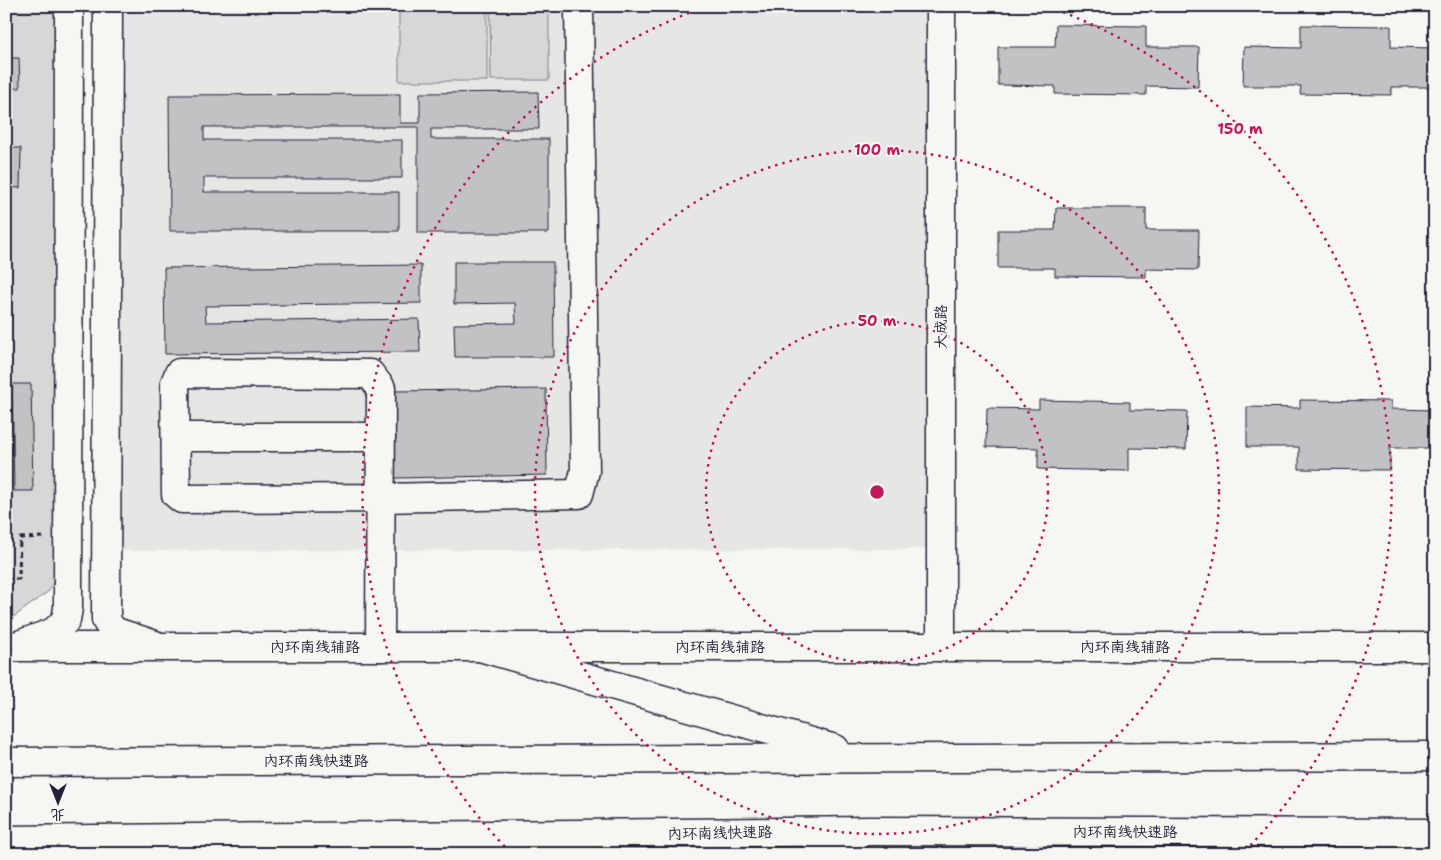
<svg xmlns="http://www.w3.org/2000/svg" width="1441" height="860" viewBox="0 0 1441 860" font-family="'Shantell Sans','LXGW WenKai TC',sans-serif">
  <rect width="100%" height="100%" fill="#f6f6f2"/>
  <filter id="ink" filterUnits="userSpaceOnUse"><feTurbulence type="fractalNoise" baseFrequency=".02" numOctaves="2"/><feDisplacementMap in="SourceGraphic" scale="10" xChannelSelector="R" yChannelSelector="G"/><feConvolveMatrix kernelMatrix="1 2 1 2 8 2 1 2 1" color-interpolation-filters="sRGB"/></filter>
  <g filter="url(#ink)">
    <!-- built -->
    <polygon fill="#e6e6e4" points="108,6 941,6 941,549 105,551"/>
    <!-- green -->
    <g fill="#d7d7d7" stroke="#7c7c89">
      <polygon points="6,6 57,6 58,572 49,591 15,616 6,616"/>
      <rect x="399" y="6" width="88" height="75"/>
      <polygon points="490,6 549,6 549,80 491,80"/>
    </g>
    <!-- building -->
    <g fill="#c2c2c4" stroke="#22223b">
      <polygon points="1056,25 1146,26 1146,47 1199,47 1198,87 1146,86 1146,95 1055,94 1055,86 998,85 998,47 1055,47"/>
      <polygon points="1301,25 1391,26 1391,47 1435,48 1435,87 1391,87 1391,95 1300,94 1301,86 1243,86 1244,47 1301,48"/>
      <polygon points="6,58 19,58 20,88 6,88"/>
      <polygon points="538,92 539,129 431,129 431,139 549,139 549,233 418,233 418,127 204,127 204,140 402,140 402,178 204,178 204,192 399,192 399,231 170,231 169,95 400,94 400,123 420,123 420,93"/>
      <polygon points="6,148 21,148 20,188 6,187"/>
      <polygon points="1056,208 1146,208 1146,230 1199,230 1198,270 1146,269 1146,277 1055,276 1055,268 998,268 998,230 1055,230"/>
      <polygon points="454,262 553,262 554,357 455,357 454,324 516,323 515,303 454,304"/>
      <polygon points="421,265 421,303 205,306 206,322 419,319 420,352 165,354 164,268"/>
      <polygon points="12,384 31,384 33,491 14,491"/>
      <polygon points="546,389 547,475 395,478 394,391"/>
      <polygon points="1039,400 1130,402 1130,410 1187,411 1186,449 1129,448 1129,471 1038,469 1038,448 986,447 987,408 1039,409"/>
      <polygon points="1300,400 1391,401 1391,409 1435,410 1435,448 1390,448 1390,470 1299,469 1299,447 1247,447 1247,407 1300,408"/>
    </g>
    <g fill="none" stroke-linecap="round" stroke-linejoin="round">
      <defs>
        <g id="minor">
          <polyline points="108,6 106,620 113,631 155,645"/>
          <polyline points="941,6 941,647"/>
          <polyline points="176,437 381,437"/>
          <polyline points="16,646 54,632 66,620 68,608 69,6"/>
          <polyline points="380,647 381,388 370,374 179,373 175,383 176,494 182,499 381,498 579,494 585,471 579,6"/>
        </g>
        <polyline id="major" points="6,647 1435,647"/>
        <g id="highway">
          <polyline points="480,647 835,749"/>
          <polyline points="6,762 1435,756"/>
          <polyline points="6,840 869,831 1435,833"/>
          <polyline points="815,854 856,837"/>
        </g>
      </defs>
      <!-- minor casing -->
      <use href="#minor" stroke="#22223b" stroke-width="31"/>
      <!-- major casing -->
      <use href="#major" stroke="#22223b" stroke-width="31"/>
      <!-- highway casing -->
      <use href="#highway" stroke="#22223b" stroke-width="31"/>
      <!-- path -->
      <polyline stroke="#22223b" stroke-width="3" stroke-dasharray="5 4" stroke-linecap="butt" points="6,579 19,579 20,538 45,537"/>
      <!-- minor -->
      <use href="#minor" stroke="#f6f6f2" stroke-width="28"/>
      <!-- major -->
      <use href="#major" stroke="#f6f6f2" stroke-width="28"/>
      <!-- highway -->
      <use href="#highway" stroke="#f6f6f2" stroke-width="28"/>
    </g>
  </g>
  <!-- distance rings -->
  <g fill="none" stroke="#c2185b" stroke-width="2.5" stroke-dasharray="2.5 5">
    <circle cx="877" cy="492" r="171"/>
    <circle cx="877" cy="492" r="342"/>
    <path d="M510 852A514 514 0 0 1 705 7M1049 7A514 514 0 0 1 1244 852"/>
  </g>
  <g text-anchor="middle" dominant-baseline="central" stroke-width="4" stroke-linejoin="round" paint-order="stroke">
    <!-- street labels -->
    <g font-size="15" fill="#22223b" stroke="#f6f6f2">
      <text transform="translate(941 327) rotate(-90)">大成路</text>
      <text x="315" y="647">内环南线辅路</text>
      <text x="720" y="647">内环南线辅路</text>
      <text x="1125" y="647">内环南线辅路</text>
      <text x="316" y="761">内环南线快速路</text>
      <text x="1125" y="832">内环南线快速路</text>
      <text transform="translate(720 833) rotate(-1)">内环南线快速路</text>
    </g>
  </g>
  <circle cx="877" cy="492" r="8" fill="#c2185b" stroke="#f6f6f2" stroke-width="2.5"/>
  <g font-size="15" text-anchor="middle" font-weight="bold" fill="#c2185b" stroke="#f6f6f2" stroke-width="4" stroke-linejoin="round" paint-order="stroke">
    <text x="1240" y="134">150 m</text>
    <text x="877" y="155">100 m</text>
    <text x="877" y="326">50 m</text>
  </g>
  <!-- margin -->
  <rect width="1441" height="860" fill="none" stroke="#f6f6f2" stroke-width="25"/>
  <rect x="12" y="12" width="1416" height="835" fill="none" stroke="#22223b" stroke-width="2" filter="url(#ink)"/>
  <!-- north arrow -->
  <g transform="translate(58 802) rotate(180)" stroke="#f6f6f2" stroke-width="4" paint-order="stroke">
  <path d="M0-4L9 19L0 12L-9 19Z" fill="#22223b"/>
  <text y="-8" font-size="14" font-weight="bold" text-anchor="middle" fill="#22223b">北</text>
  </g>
</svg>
